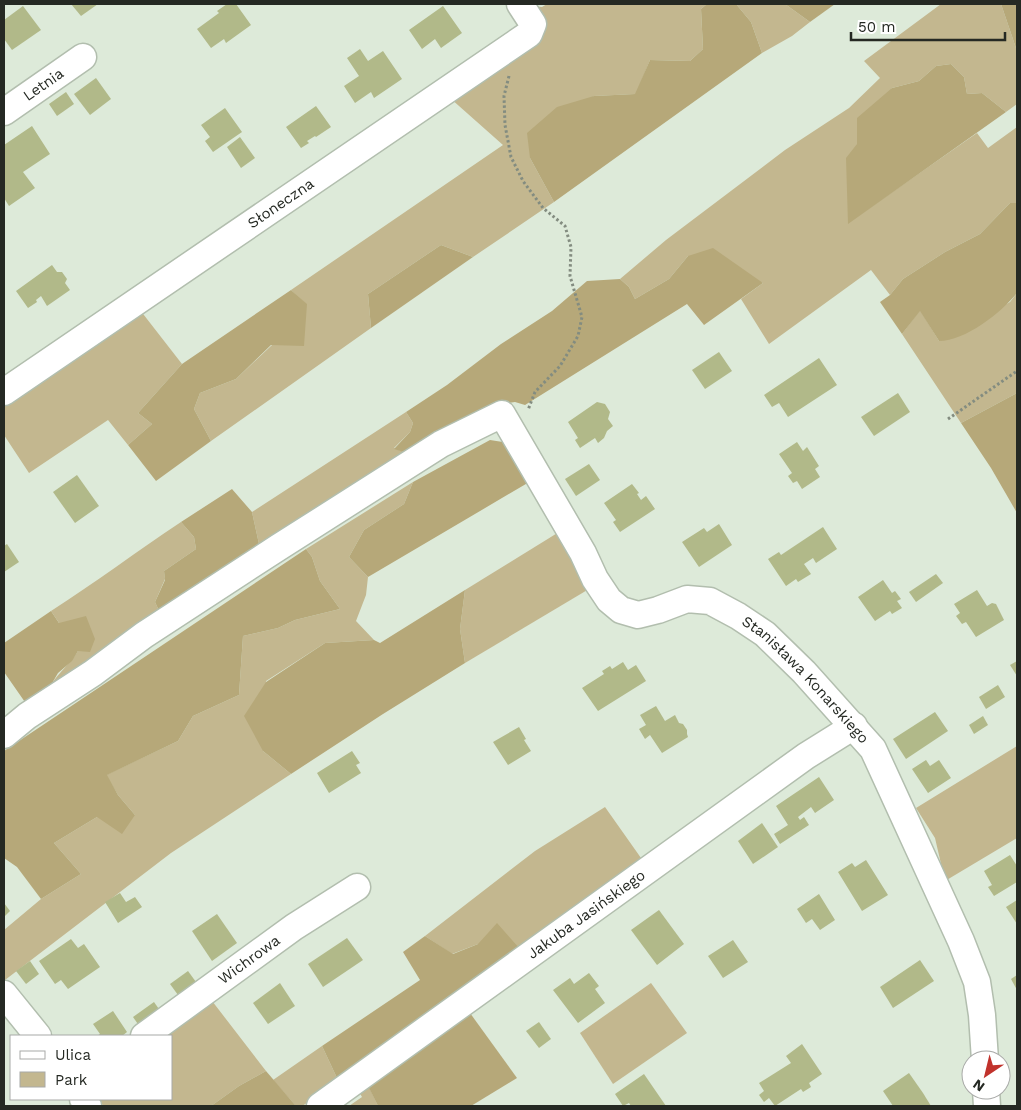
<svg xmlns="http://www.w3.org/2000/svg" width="1021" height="1110" viewBox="0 0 1021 1110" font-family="'Work Sans',sans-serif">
  <rect width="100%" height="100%" fill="#ddead9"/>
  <!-- green -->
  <g fill="#c3b78f">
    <polygon points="547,4 707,4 701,9 703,49 690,61 650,60 636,94 594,96 530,158 554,202 473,257 441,245 368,294 371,328 211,441 194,409 200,393 236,379 272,345 306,304 291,290 503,145 450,98 540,35 529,6 542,7"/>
    <polygon points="736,4 785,4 810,22 792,36 762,53 751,22"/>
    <polygon points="941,4 1001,4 1017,51 1017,104 1006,112 982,93 967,94 964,77 951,64 936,66 919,81 892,88 857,144 848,223 977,133 988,148 1017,127 1017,203 1010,203 980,234 945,252 903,279 890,295 871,270 769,344 741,299 763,283 688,256 669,279 635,299 629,287 620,279 666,240 785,150 849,108 880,78 864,61"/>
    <polygon points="1017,293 1017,393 961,423 902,334 920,310 939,341 1010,302"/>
    <polygon points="140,310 182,364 138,413 152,424 128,445 108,420 29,473 4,435 4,401"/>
    <polygon points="406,412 413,423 410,432 394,448 407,453 259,544 252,512"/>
    <polygon points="413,482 404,504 364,530 349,557 368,577 366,595 356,621 374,640 325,643 266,681 263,751 291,774 171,853 5,980 4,930 41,899 81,874 54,843 97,817 135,815 118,795 106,775 178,741 193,716 239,695 243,636 278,628 295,620 340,609 320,581 312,557 306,549"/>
    <path d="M181,522l13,15 2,12 -32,22 1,8 -10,23 6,13 -110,70c8,-13 19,-21 27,-34l-27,-40c44,-28 86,-60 130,-89z"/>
    <polygon points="559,532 589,589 465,663 460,629 465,590"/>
    <polygon points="1017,746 1017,838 945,881 935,838 916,808"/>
    <polygon points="605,807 641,858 520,949 478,944 452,954 425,936 535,851"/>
    <polygon points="651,983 687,1033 613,1084 580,1033"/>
    <polygon points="209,997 266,1071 239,1086 211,1106 103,1106 99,1099 171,1099 171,1036 160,1036"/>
    <polygon points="322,1046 337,1078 348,1078 302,1106 296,1106 273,1080"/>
    <polygon points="367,1083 378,1106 349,1106 362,1097 358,1090"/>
  </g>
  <!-- forest -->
  <g fill="#b6a879">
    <polygon points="707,4 736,4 751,22 762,53 554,202 530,158 527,133 557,107 594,96 635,94 650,60 690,61 703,49 701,9"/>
    <polygon points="785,4 835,4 810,22"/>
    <polygon points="1001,4 1017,4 1017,51"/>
    <polygon points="951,64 964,77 967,94 982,93 1006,112 848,224 846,158 857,144 857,118 892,88 919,81 936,66"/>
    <path d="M1010,203h7v90c-16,20 -52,48 -78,48l-19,-30 -18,23 -22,-32 10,-7 13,-16 42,-27 35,-18z"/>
    <polygon points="441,245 473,257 371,328 368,294"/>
    <polygon points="713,248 763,283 704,325 687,304 525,405 515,402 496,405 407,453 394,449 410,432 413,423 406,412 447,385 501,344 552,311 587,281 620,279 629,287 635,299 669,279 688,256"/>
    <polygon points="291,290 307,304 304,346 271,345 236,379 200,393 194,409 211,441 156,481 128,445 152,424 138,413 182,364"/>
    <polygon points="1017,393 1017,513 991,468 961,423"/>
    <polygon points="490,440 509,443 531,481 368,577 349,557 364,530 404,504 413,482"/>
    <polygon points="232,489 252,512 259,544 161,615 155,602 165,580 164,571 196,549 194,537 181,522"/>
    <polygon points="306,549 312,557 320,581 340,609 295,620 278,628 243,636 239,695 193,716 178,741 107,775 118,795 135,815 122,834 97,817 54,843 81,874 41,899 17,867 4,858 4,751"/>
    <polygon points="465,590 460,629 465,663 383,714 291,774 263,751 244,716 266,682 325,643 374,640 380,643"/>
    <polygon points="51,611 59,623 86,616 95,639 90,652 78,651 72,661 58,673 51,685 27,705 4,672 4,643"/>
    <polygon points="497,923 520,949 348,1078 337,1078 322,1046 420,980 403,952 425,936 453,954 478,944"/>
    <polygon points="470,1013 517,1078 471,1106 378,1106 367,1084"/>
    <polygon points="266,1071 296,1106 211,1106 239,1086"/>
  </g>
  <!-- building -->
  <g fill="#b1b989">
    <polygon points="71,4 98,4 81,16"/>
    <polygon points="227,4 236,4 251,25 226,43 224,39 211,48 197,29 219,13 217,11"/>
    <polygon points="23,6 41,30 12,50 4,39 4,20"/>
    <polygon points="443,6 462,33 441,48 435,39 422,49 409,30"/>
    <polygon points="360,49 368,61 383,51 402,79 374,98 371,92 355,103 344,86 359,76 347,58"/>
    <polygon points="96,78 111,99 90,115 74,94"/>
    <polygon points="66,92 74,104 57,116 49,104"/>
    <polygon points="316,106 331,127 316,137 315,136 307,141 309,143 301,148 286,127"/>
    <polygon points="225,108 242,132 213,152 205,141 210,137 201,125"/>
    <polygon points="32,126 50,154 23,172 35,188 9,206 4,198 4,145"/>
    <polygon points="240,137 255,158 241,168 227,147"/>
    <polygon points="52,265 57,272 62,272 67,279 65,283 70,290 47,306 41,296 36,300 37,302 28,308 16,291"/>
    <polygon points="719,352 732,371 705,389 692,370"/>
    <polygon points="819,358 837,385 788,417 779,403 772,407 764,395"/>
    <polygon points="898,393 910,412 874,436 861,417"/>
    <polygon points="597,402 605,404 610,412 608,419 613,426 607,431 604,438 598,443 595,438 580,448 575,440 578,438 568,422"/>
    <polygon points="797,442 803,451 807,447 819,466 815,469 820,477 802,489 797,481 793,483 788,476 792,473 779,454"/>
    <polygon points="589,464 600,480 576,496 565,479"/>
    <polygon points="77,475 99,506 75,523 53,492"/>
    <polygon points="632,484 639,493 637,494 641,500 646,496 655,509 620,532 613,522 616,520 604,503"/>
    <polygon points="719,524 732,545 699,567 682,542 704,528 707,532"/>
    <polygon points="823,527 837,549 816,563 813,558 804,564 811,574 798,582 796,579 786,586 768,559 779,552 781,555"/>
    <polygon points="7,544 19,562 4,572 4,546"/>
    <polygon points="936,574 943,583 916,602 909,592"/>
    <polygon points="883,580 892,593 895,591 901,599 897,601 902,608 892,614 890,611 875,621 858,597"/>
    <polygon points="977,590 987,606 992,603 996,604 1004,620 976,637 966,622 962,624 956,616 960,613 954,604"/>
    <polygon points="1017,661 1017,676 1010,665"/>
    <polygon points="623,662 628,670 636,665 646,681 598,711 582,688 604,674 602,671 610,666 612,669"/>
    <polygon points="998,685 1005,697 986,709 979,697"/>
    <polygon points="656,706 665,721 675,715 679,723 683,724 687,730 687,734 688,737 662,753 650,735 645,739 639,729 646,725 640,715"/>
    <polygon points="935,712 948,731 906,759 893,739"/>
    <polygon points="983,716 988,725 974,734 969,725"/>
    <polygon points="519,727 526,739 524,740 531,751 508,765 493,742"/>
    <polygon points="352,751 360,763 356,765 361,773 329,793 317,773"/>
    <polygon points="926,760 930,766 939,760 951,778 928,793 912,769"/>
    <polygon points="819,777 834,800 815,813 811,807 798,817 800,820 804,817 809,825 780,844 774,834 788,825 776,806"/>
    <polygon points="762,823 778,847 753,864 738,841"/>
    <polygon points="1010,855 1017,866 1017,882 994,896 988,887 992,885 984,871"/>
    <polygon points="866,860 888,895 862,911 838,872 852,863 855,867"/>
    <polygon points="120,893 126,902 135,897 142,907 118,923 105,902"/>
    <polygon points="819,894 835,920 820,930 812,919 806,923 797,909"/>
    <polygon points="1017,900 1017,924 1006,907"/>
    <polygon points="4,903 10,911 4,917"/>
    <polygon points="659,910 684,944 657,965 631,930"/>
    <polygon points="217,914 237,943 212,961 192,931"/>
    <polygon points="347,938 363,960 323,987 308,964"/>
    <polygon points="71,939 78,948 84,944 100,967 68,989 61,980 55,984 39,961"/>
    <polygon points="733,940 748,962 723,978 708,956"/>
    <polygon points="920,960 934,981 893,1008 880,987"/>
    <polygon points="30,961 39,974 26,984 16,971"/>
    <polygon points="188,971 196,982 178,995 170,984"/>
    <polygon points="589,973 599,986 595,989 605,1003 578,1023 553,990 570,978 574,984"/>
    <polygon points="1017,975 1017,990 1011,979"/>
    <polygon points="280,983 295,1006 268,1024 253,1003"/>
    <polygon points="154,1002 161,1012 140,1027 133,1017"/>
    <polygon points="113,1011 127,1032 122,1036 97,1036 100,1034 93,1024"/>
    <polygon points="539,1022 551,1039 539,1048 526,1031"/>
    <polygon points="802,1044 822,1074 809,1083 811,1087 803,1092 801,1089 775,1106 769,1098 764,1102 759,1095 764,1091 759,1083 791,1063 786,1056"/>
    <polygon points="909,1073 923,1093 931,1106 893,1106 883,1091"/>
    <polygon points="644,1074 666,1106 631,1106 629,1103 623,1106 615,1094"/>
  </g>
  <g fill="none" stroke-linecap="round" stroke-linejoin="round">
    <defs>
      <g id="minor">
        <path id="s1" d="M4,112l79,-55"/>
        <path id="s2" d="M4,392l525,-358 4,-10 -13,-20"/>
        <path id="s3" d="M4,735l23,-19 66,-43 51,-38 135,-88 162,-103 61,-30 81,139 12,26 14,21 12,10 17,5 20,-5 29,-11 23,2 28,15 27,18 39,38 69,77 88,192 16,41 5,33 3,45"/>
        <polyline points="4,994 38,1036"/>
        <path id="s4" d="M144,1036l150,-109 63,-40"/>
        <polyline points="986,1090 987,1106"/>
        <polyline points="83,1099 88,1106"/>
        <path id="s5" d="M320,1106l486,-350 48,-30"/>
      </g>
    </defs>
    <!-- minor casing -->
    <use href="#minor" stroke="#b2beae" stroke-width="29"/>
    <!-- path -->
    <g stroke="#838c80" stroke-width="3" stroke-dasharray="2.5 2.5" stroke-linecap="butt">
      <polyline points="509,76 504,96 505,125 511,157 523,181 543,208 565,226 571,247 570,276 582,317 578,336 560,366 535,392 528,410"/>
      <polyline points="948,419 1017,371"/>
    </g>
    <!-- minor -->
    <use href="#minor" stroke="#fff" stroke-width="26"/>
  </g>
  <g text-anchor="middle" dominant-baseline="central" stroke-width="4.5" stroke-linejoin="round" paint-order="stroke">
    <!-- street labels -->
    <g font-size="15" fill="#252923" stroke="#fff">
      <text stroke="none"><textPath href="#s1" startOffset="48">Letnia</textPath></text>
      <text stroke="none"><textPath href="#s2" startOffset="335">Słoneczna</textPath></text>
      <text stroke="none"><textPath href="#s3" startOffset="1041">Stanisława Konarskiego</textPath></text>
      <text stroke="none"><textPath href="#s5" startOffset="328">Jakuba Jasińskiego</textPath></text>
      <text stroke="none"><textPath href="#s4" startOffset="130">Wichrowa</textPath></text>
    </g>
  </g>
  <!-- border -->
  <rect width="1021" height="1110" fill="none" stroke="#252923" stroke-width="10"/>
  <!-- legend -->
  <rect x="10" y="1035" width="162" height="65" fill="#ffffff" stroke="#a8a9a7"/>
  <rect x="20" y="1051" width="25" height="8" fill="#ffffff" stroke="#a8a9a7"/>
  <text x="55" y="1060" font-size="15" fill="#252923">Ulica</text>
  <rect x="20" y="1072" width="25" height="15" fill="#c3b78f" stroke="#a8a9a7"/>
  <text x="55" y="1085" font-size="15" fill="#252923">Park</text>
  <!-- north arrow -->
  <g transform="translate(986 1075) rotate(215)"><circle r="24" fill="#ffffff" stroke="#a8a9a7"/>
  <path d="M0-4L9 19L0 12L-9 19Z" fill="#c1322c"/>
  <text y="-8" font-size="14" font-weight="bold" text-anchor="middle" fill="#252923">N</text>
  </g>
  <!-- scale -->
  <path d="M851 32v8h154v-8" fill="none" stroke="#252923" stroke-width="2.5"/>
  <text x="858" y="32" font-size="15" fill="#252923" stroke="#ffffff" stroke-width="4" paint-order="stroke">50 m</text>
</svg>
